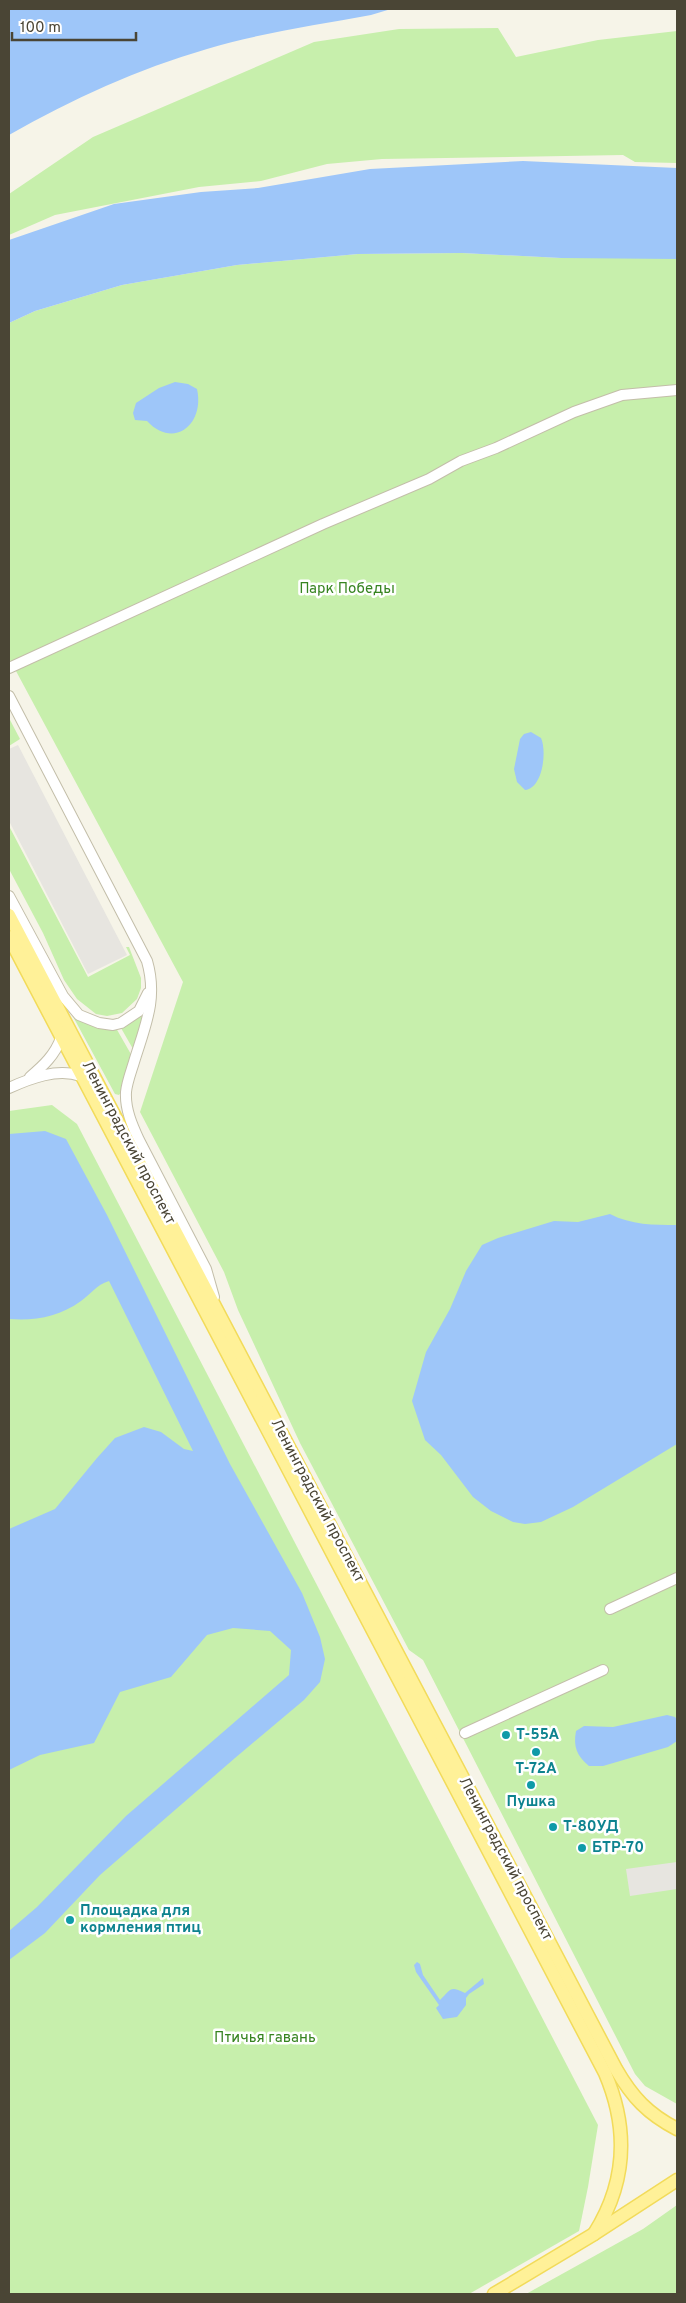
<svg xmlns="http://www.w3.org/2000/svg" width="686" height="2303" viewBox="0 0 686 2303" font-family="Overpass,sans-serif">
  <rect width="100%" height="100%" fill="#f6f4e8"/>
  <!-- green -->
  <g fill="#c7efac">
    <polygon points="498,28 516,57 598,40 677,31 677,163 635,162 623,155 382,159 327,164 261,181 199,187 55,215 9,235 9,194 93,137 314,42 399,29"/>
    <polygon points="462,253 561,258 677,258 677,2104 645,2086 635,2074 423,1660 409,1650 300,1443 238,1310 224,1272 140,1112 183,982 9,658 9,323 35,311 122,285 237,265 358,254"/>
    <polygon points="9,718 20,739 9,746"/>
    <polygon points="9,826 88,977 130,955 126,947 129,947 141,978 141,988 137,999 122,1013 107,1016 96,1014 77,999 64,980 43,933 9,869"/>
    <polygon points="145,1010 133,1049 121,1028 137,1018"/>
    <path d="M70,1011c14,11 27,20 46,17l16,28 -10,35 -3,4 -4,-1z"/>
    <polygon points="52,1105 77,1124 598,2125 588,2187 579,2231 469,2294 9,2294 9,1111"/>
    <polygon points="677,2205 677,2294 526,2294 643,2229"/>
  </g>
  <!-- parking -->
  <g fill="#e7e5e0">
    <polygon points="18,745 127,955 88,974 9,821 9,749"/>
    <polygon points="677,1862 677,1889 630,1896 626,1869"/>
  </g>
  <!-- water -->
  <g fill="#9ec6f9">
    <path d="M9,9h382l-20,6c-54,10 -111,18 -164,34 -69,20 -135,50 -198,86z"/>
    <polygon points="523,161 677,168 677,259 561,258 462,253 358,254 237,265 122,285 35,311 9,323 9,240 114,204 201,192 258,188 370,169"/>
    <path d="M175,382l13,2 9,5c8,35 -23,61 -50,32l-12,-1 -2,-7 3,-10 23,-15z"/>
    <path d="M531,732l10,6c6,13 2,50 -16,52l-8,-8 -3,-13 6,-30 4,-5z"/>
    <path d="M45,1131l21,8 41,76 123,249 72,129 18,44 5,22 -5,23 -16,18 -69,58 -135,117 -55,58 -36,27v-29l28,-24 89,-91 163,-141 2,-25 -21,-19 -37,-3 -26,7 -36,42 -51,15 -26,51 -54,12 -31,15v-241l46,-20 42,-51 18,-20 29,-11 17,5 23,17 9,2 -84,-170c-13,4 -18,13 -28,20 -22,16 -46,20 -72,18v-185z"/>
    <path d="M610,1214c21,11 44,11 67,11v219l-104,63 -32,15 -16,2 -12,-2 -22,-11 -18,-14 -32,-42 -16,-15 -13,-39 14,-49 24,-43 16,-38 16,-26 16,-7 56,-17 24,1z"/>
    <path d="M667,1715l8,2 2,3v21l-9,6 -65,19h-14c-12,-10 -16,-19 -13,-35l8,-5 29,1z"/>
    <path d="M417,1962l3,2 3,11 17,25c11,-10 9,-15 25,-7l18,-15 1,6 -15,10 -3,4v7l-9,12 -14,2 -7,-11 3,-3 -23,-33 -2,-7z"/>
  </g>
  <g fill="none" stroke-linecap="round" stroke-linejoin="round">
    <defs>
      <g id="minor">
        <polyline points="9,668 323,524 429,479 461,461 496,448 574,412 622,395 677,390"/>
        <path d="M9,696l138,265c11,38 -2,65 -13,101 -3,10 -7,20 -8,30 -1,17 6,33 13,48l67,129 8,28"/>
        <polyline points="9,896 63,996 79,1015 99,1023 113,1025 121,1023 139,1011 148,993"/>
        <path d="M30,1077c13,-11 25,-22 31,-39"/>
        <path d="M9,1088c22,-10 48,-20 72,-12"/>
        <polyline points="610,1609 677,1578"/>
        <polyline points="465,1733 603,1670"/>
      </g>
      <g id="major">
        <path d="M9,915l607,1154c16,28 32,45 61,60"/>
        <path d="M9,937l596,1136c24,56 22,109 -11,161"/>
        <polyline points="494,2294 594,2234 677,2180"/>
      </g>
    </defs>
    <!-- minor casing -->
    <use href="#minor" stroke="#c3bea9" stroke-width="12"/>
    <!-- major casing -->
    <use href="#major" stroke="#f2db5a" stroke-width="15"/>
    <!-- minor -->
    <use href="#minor" stroke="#fff" stroke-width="10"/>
    <!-- major -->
    <use href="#major" stroke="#fff198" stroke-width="12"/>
  </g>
  <!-- markers -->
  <g fill="#0f9aa8" stroke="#fff" stroke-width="2">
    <circle cx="506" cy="1735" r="5"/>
    <circle cx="536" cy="1752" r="5"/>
    <circle cx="531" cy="1785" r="5"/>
    <circle cx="553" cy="1827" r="5"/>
    <circle cx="582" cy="1848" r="5"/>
    <circle cx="70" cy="1920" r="5"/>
  </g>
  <g text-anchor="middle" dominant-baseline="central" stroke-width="5" stroke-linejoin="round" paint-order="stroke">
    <!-- park labels -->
    <g font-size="15" fill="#378421" stroke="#fff">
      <text x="347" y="589">Парк Победы</text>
      <text x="265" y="2038">Птичья гавань</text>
    </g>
    <!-- street labels -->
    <g font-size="15" fill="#4a4535" stroke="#fff">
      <text transform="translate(128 1143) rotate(62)">Ленинградский проспект</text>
      <text transform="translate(317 1501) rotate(62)">Ленинградский проспект</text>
      <text transform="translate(505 1859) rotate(62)">Ленинградский проспект</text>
    </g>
    <!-- culture labels -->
    <g font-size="15" font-weight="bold" fill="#0d838f" stroke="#fff" text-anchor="start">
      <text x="516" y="1735">Т-55А</text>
      <text x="536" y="1769" text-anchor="middle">Т-72А</text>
      <text x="531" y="1802" text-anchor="middle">Пушка</text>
      <text x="563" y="1827">Т-80УД</text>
      <text x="592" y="1848">БТР-70</text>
      <text x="80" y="1911">Площадка для<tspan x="80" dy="17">кормления птиц</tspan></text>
    </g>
  </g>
  <!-- border -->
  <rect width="686" height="2303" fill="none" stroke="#4a4535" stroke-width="20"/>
  <!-- scale -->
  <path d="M12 32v8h124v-8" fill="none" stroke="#4a4535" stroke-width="2.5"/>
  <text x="20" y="32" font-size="15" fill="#4a4535" stroke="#ffffff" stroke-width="4" paint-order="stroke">100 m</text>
</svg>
